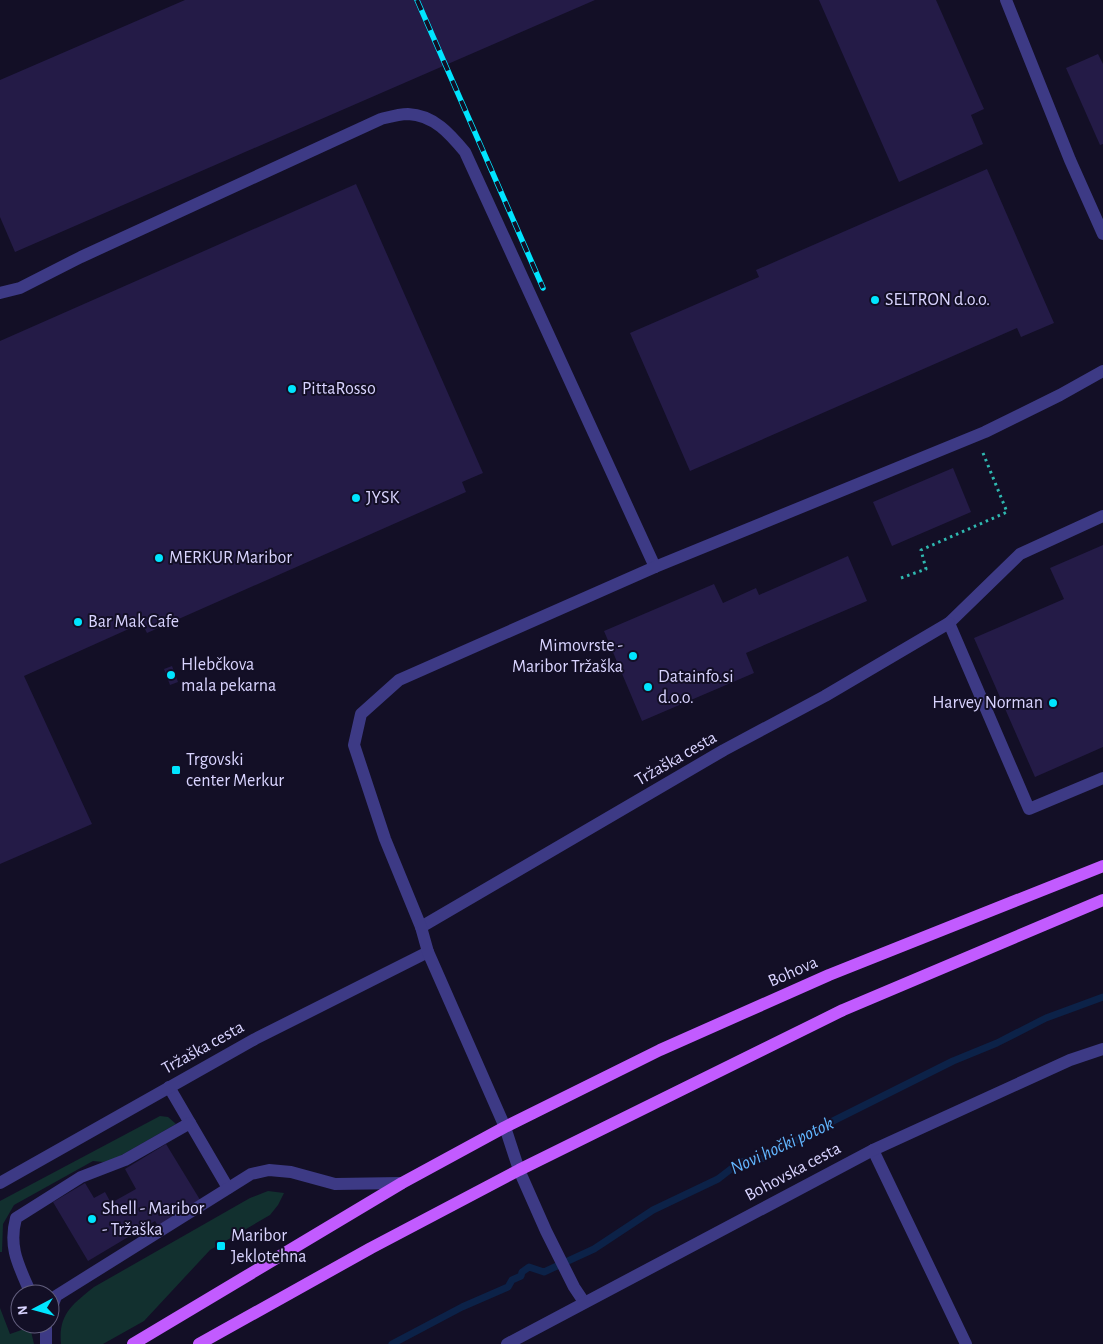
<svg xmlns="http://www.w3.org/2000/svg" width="1103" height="1344" viewBox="0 0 1103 1344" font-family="'Alegreya Sans',sans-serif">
  <rect width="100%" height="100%" fill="#130f26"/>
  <!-- green -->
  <g fill="#12302f">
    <polygon points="160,1116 168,1117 176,1124 113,1160 103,1162 93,1161 14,1205 3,1224 2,1252 0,1252 0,1201"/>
    <path d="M268,1191l16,2 -6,12 -8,10 -60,35 -66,71 -41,23h-42c-3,-30 12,-40 33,-57l156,-89z"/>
    <polygon points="0,1308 10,1334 30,1327 34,1344 0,1344"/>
  </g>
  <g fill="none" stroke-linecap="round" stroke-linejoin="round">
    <!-- stream -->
    <polyline stroke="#0c2248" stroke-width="7" points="392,1344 462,1307 508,1287 512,1280 521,1276 522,1272 529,1267 544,1272 594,1249 653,1210 718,1179 740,1162 765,1158 811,1132 953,1061 997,1043 1046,1018 1103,997"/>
  </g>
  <!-- building -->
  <g fill="#241b47">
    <polygon points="185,0 595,0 15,252 0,217 0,80"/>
    <polygon points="819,0 936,0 984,109 971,115 983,144 899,182"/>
    <polygon points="1098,54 1103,64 1103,144 1100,145 1066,68"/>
    <polygon points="987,169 1054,323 1021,337 1017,328 690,471 630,333 759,277 756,270"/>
    <polygon points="356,184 483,473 462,482 466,492 147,633 142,623 24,676 92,824 0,864 0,341"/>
    <polygon points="953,468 971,512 892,546 873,502"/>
    <polygon points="1103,545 1103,747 1035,777 974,638 1064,599 1050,568"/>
    <polygon points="848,556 867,601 746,653 754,673 642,721 604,631 714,584 723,603 756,588 759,595"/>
    <polygon points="172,666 178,682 170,685 164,669"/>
    <polygon points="166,1144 205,1208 163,1234 155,1221 88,1261 53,1202 85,1183 94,1198 105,1192 111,1203 136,1189 125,1169"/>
  </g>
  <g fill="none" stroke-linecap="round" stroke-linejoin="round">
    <!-- path -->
    <polyline stroke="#2fb8b0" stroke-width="3" stroke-dasharray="2.5 4" stroke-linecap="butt" points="901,578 926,569 921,550 1007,512 983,453"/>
    <!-- minor -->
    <g stroke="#3d3a85" stroke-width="12">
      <polyline points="1006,0 1070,160 1103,234"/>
      <path d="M0,293l20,-5 61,-31 300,-138c8,-2 18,-5 27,-5 26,1 42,20 57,38l190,415"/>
      <polyline points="1103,516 1020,554 949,623 1029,809 1103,778"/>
      <polyline points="421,927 724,750 825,696 949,623"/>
      <polyline points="169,1087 228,1188"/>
      <polyline points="873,1150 966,1344"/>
      <polyline points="0,1183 255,1039 428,952"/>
      <path d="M31,1294c-12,-28 -23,-46 -15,-76l65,-41 44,-17 65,-37"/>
      <polyline points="584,1302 574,1287 546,1231 519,1170 505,1127 428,952 421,927 385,839 354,745 361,714 399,680 655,567 985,432 1060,395 1103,371"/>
      <polyline points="50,1313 56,1296 251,1174 269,1170 291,1172 335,1184 402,1183"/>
      <polyline points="46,1344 46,1324"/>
      <polyline points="507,1344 873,1150 1070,1060 1103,1049"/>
    </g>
    <!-- major -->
    <g stroke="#c25bff" stroke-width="12">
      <polyline points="133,1344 402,1183 505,1127 660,1050 829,975 1103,866"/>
      <polyline points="199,1344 371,1248 519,1170 843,1010 1103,900"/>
    </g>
    <defs>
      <polyline id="rail" points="417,0 543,288"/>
    </defs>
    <!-- rail casing -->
    <use href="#rail" stroke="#00e5ff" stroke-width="5.5"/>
    <!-- rail -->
    <use href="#rail" stroke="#130f26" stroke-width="4" stroke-dasharray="11" stroke-linecap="butt"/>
  </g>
  <!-- markers -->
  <g fill="#00e5ff" stroke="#130f26" stroke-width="2">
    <circle cx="875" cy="300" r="5"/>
    <circle cx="292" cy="389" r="5"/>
    <circle cx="356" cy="498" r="5"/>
    <circle cx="159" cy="558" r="5"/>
    <circle cx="78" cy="622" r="5"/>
    <circle cx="633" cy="656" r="5"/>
    <circle cx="171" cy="675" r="5"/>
    <circle cx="648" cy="687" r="5"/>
    <circle cx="1053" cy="703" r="5"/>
    <rect x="171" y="765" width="10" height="10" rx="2.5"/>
    <circle cx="92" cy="1219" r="5"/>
    <rect x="216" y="1241" width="10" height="10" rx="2.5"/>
  </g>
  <g text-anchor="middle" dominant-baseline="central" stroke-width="4" stroke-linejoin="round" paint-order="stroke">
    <!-- poi labels -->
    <g font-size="18" fill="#d9d4ff" stroke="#130f26" text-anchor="start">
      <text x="885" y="300">SELTRON d.o.o.</text>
      <text x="302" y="389">PittaRosso</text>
      <text x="366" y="498">JYSK</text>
      <text x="169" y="558">MERKUR Maribor</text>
      <text x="88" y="622">Bar Mak Cafe</text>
      <text x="623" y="646" text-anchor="end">Mimovrste -<tspan x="623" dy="21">Maribor Tržaška</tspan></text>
      <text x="181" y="665">Hlebčkova<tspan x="181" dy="21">mala pekarna</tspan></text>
      <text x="658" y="677">Datainfo.si<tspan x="658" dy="21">d.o.o.</tspan></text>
      <text x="1043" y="703" text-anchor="end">Harvey Norman</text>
      <text x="186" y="760">Trgovski<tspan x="186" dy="21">center Merkur</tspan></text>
      <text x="102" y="1209">Shell - Maribor<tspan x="102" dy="21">- Tržaška</tspan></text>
      <text x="231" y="1236">Maribor<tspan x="231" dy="21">Jeklotehna</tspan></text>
    </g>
    <!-- street labels -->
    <g font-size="18" fill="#d9d4ff" stroke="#130f26">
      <text transform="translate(676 759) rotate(-30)">Tržaška cesta</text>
      <text transform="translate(793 972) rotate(-24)">Bohova</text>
      <text transform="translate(203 1048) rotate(-29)">Tržaška cesta</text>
      <text transform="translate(793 1172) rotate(-28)">Bohovska cesta</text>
    </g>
    <!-- water labels -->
    <g font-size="19" font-style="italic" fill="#62b6ff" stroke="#130f26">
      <text transform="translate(782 1146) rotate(-25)">Novi hočki potok</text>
    </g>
  </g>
  <!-- north arrow -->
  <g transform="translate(35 1309) rotate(264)"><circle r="24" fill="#130f26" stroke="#625e7d"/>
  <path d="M0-4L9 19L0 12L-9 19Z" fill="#00e5ff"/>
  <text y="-8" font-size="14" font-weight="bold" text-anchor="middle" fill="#d9d4ff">N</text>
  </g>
</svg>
